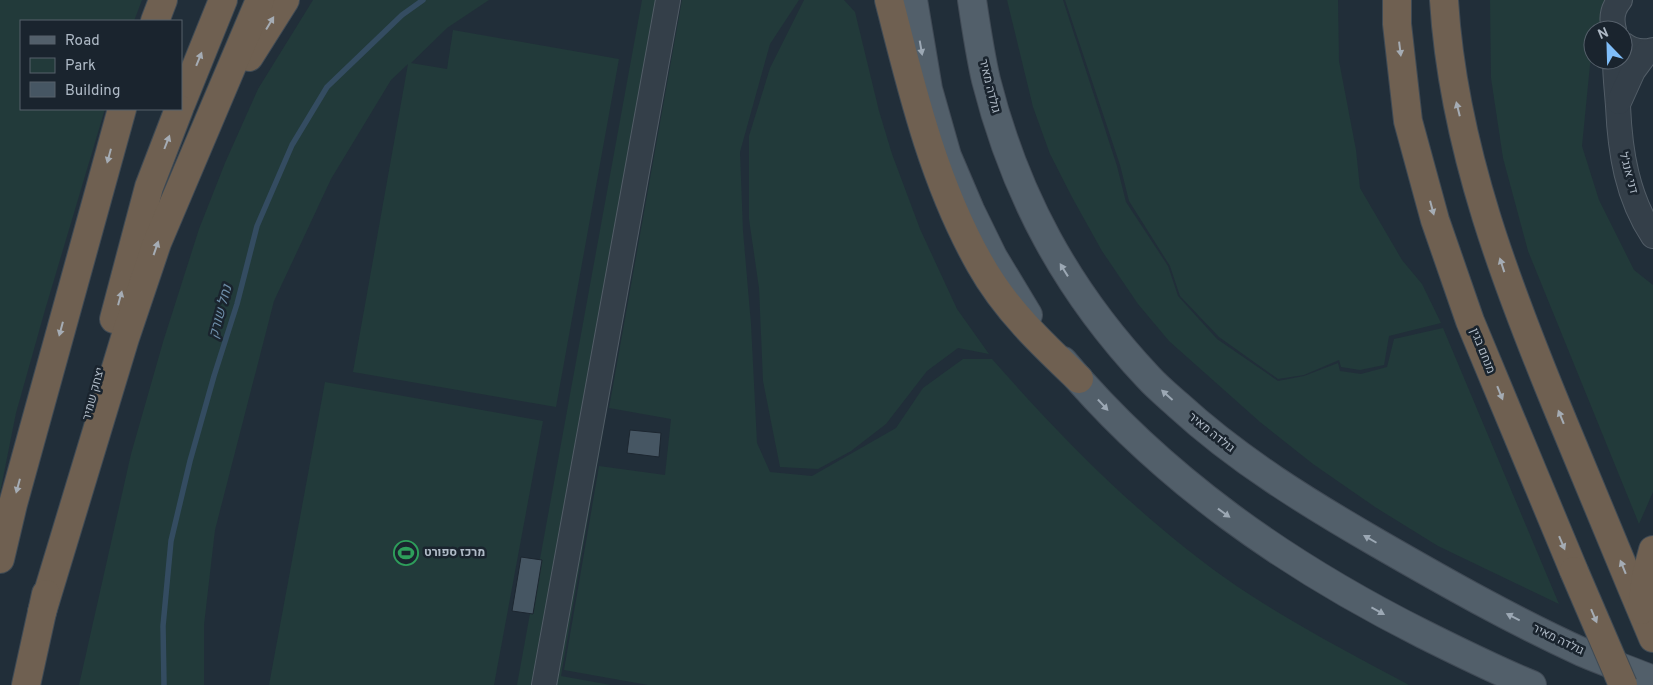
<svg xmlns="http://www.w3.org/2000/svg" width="1653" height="685" viewBox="0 0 1653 685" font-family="Overpass,Heebo,sans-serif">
  <rect width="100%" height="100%" fill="#212e39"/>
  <!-- green -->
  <g fill="#223a3a">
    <polygon points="0,0 142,0 134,21 21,21 21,109 105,109 45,310 16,413 0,493"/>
    <polygon points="313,0 489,0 447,28 411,63 447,69 453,30 619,59 556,407 353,372 408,64 391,80 331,179 274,301 215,530 204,625 204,685 79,685 131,454 163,342 199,229 225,163 258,89"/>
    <polygon points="642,0 677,0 561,676 611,685 517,685"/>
    <path d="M682,0h117l-29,44 -30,108 3,79 8,93 6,119 13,29 42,4 84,-48 27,-40 40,-29h29c74,84 153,164 246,228 55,37 113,67 171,98h-761l-84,-15 35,-204 66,9 6,-56 -62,-11z"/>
    <polygon points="804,0 844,0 855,12 879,111 892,154 920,229 957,309 989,354 958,348 927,371 886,424 851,451 818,469 780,467 763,381 759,288 749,219 749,136 770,68"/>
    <polygon points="1007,0 1063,0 1117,166 1126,202 1168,266 1178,296 1217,339 1278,381 1304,376 1338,363 1340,371 1361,374 1387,367 1394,339 1443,328 1559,604 1438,546 1375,507 1313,464 1260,422 1169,341 1138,304 1102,251 1073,199 1050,154 1033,107"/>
    <polygon points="1065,0 1338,0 1339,61 1356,150 1360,188 1402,260 1422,284 1441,323 1389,336 1384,365 1360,370 1341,367 1339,360 1304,375 1278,379 1219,337 1180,296 1170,266 1129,201 1120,165"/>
    <polygon points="1490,0 1608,0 1600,30 1593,30 1593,53 1590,65 1582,146 1599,200 1634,270 1653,285 1653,492 1639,524 1528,251 1503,158 1491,78"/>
    <polygon points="325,382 543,421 494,685 269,685"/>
  </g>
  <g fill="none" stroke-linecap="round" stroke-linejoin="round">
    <!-- stream -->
    <polyline stroke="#344c61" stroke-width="5.5" points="164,685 163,626 171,541 190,461 214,376 237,304 257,226 292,145 327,87 402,15 423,0"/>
  </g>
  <!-- building -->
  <g fill="#465663" stroke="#1c2630">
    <polygon points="630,430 661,433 659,457 627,453"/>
    <polygon points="521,557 542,560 533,614 512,611"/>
  </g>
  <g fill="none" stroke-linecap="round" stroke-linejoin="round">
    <defs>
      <g id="minor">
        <path d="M1614,30c-3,-11 -2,-21 6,-30"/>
        <path d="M1623,44c9,7 19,9 30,6"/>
        <path d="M1615,60c0,16 2,31 3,46 2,46 9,91 35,130"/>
        <polyline points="1619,102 1633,71 1647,52"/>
        <polyline points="544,685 668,0"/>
      </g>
      <g id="major">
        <polyline points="913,0 928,89 947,156 970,210 993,257 1028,315"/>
        <path d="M972,0c4,27 8,54 14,80 29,115 81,211 162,297 9,10 20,19 30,28 60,55 130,98 201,139 66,38 133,76 203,108 23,10 47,18 71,28"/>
        <path d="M1063,361c99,118 223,204 360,273 36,18 72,36 109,51"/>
      </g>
      <g id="highway">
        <path d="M889,0c23,91 45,183 91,264 25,45 62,80 99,115"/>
        <polyline points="1397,0 1397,24 1408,121 1435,220 1470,321 1574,571"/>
        <path d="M1444,0c9,148 64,289 120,424 30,72 59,143 89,214"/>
        <polyline points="155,21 163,0"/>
        <polyline points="249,57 285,0"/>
        <polyline points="181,104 223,0"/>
        <polyline points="114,319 149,187 179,109"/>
        <polyline points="0,559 13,504 122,109"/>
        <polyline points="1642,610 1646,576 1653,550"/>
        <polyline points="42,612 125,338 157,243 260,0"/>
        <polyline points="26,685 46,594"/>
      </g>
    </defs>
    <!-- minor casing -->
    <use href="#minor" stroke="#525d67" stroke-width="26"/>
    <!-- major casing -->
    <use href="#major" stroke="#414b56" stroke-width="30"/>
    <!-- highway casing -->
    <use href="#highway" stroke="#3f4a54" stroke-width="30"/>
    <!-- minor -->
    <use href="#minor" stroke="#343f49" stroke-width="24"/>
    <!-- major -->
    <use href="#major" stroke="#525f6a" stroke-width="28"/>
    <!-- highway -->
    <use href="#highway" stroke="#6f6051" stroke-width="28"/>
    <defs>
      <polyline id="highway-bridge" points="1574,571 1623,685"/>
    </defs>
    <!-- highway-bridge casing -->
    <use href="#highway-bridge" stroke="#3f4a54" stroke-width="30" stroke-linecap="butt"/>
    <!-- highway-bridge -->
    <use href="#highway-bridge" stroke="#6f6051" stroke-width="28"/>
  </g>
  <!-- one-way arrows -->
  <defs><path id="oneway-solid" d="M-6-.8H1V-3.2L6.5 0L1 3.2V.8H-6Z" transform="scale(1.25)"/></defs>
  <g fill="#a5acb4">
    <use href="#oneway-solid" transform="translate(270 23) rotate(-59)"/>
    <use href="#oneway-solid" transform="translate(1400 49) rotate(83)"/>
    <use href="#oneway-solid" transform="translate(199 59) rotate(-68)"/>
    <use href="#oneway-solid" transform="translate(1458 109) rotate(-104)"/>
    <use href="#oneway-solid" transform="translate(167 142) rotate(-69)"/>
    <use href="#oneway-solid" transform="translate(109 156) rotate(105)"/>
    <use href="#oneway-solid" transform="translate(1432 208) rotate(75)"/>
    <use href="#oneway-solid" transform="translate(156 248) rotate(-71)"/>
    <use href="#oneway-solid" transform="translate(1502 265) rotate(-108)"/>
    <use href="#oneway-solid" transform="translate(120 298) rotate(-75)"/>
    <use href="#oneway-solid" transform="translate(61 329) rotate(105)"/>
    <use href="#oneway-solid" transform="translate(1500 393) rotate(68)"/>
    <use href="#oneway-solid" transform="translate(1561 417) rotate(-112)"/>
    <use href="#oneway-solid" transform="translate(18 486) rotate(105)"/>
    <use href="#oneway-solid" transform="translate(1562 543) rotate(67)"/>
    <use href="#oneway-solid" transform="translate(1623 567) rotate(-112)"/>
    <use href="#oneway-solid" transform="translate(1594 616) rotate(67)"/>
  </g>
  <g fill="#9ca8b4">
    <use href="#oneway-solid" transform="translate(921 48) rotate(80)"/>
    <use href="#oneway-solid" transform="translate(1064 270) rotate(-122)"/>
    <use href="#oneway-solid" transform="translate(1167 395) rotate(-138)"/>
    <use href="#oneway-solid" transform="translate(1103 405) rotate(47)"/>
    <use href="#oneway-solid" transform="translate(1224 513) rotate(36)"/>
    <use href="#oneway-solid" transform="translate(1370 539) rotate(-150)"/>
    <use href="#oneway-solid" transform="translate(1378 611) rotate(29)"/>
    <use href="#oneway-solid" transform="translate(1513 617) rotate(-153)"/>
  </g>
  <!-- icons -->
  <defs>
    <symbol id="stadium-ring" viewBox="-11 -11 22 22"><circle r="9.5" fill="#1a242e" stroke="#2e9e5b" stroke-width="1.5"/><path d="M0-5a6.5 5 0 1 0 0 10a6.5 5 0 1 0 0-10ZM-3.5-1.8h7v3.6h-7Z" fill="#2e9e5b"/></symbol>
  </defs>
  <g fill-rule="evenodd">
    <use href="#stadium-ring" x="392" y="539" width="28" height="28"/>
  </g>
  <g text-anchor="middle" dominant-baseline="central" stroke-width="5" stroke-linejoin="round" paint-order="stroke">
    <!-- street labels -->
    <g font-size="12" fill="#afbac6" stroke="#1a242e">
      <text transform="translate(989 86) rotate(76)">גולדה מאיר</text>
      <text transform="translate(1628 173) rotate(75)">דני אנג'ל</text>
      <text transform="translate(1482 351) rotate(68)">מנחם בגין</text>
      <text transform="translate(94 394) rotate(-75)">יצחק שמיר</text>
      <text transform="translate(1211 433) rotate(39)">גולדה מאיר</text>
      <text transform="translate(1558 640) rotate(26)">גולדה מאיר</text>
    </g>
    <!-- poi labels -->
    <g font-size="12" font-weight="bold" fill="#afbac6" stroke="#1a242e" text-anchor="start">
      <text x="424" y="553">מרכז ספורט</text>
    </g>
    <!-- water labels -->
    <g font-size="14" font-style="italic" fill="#6f8faa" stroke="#1a242e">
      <text transform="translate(221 312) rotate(-75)">נחל שורק</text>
    </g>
  </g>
  <!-- legend -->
  <rect x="20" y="20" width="162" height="90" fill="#1a242e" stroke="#56606b"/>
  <rect x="30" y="36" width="25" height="8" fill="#525f6a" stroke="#56606b"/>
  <text x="65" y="45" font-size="15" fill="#afbac6">Road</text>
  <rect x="30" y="58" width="25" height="15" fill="#223a3a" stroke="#56606b"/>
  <text x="65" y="70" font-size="15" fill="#afbac6">Park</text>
  <rect x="30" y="82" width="25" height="15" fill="#465663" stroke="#56606b"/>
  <text x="65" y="95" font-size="15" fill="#afbac6">Building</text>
  <!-- north arrow -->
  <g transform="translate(1608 45) rotate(337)"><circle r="24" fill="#1a242e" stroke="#56606b"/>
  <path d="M0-4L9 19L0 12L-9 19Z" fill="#80bef9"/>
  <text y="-8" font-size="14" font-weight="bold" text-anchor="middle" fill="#afbac6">N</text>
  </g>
</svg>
